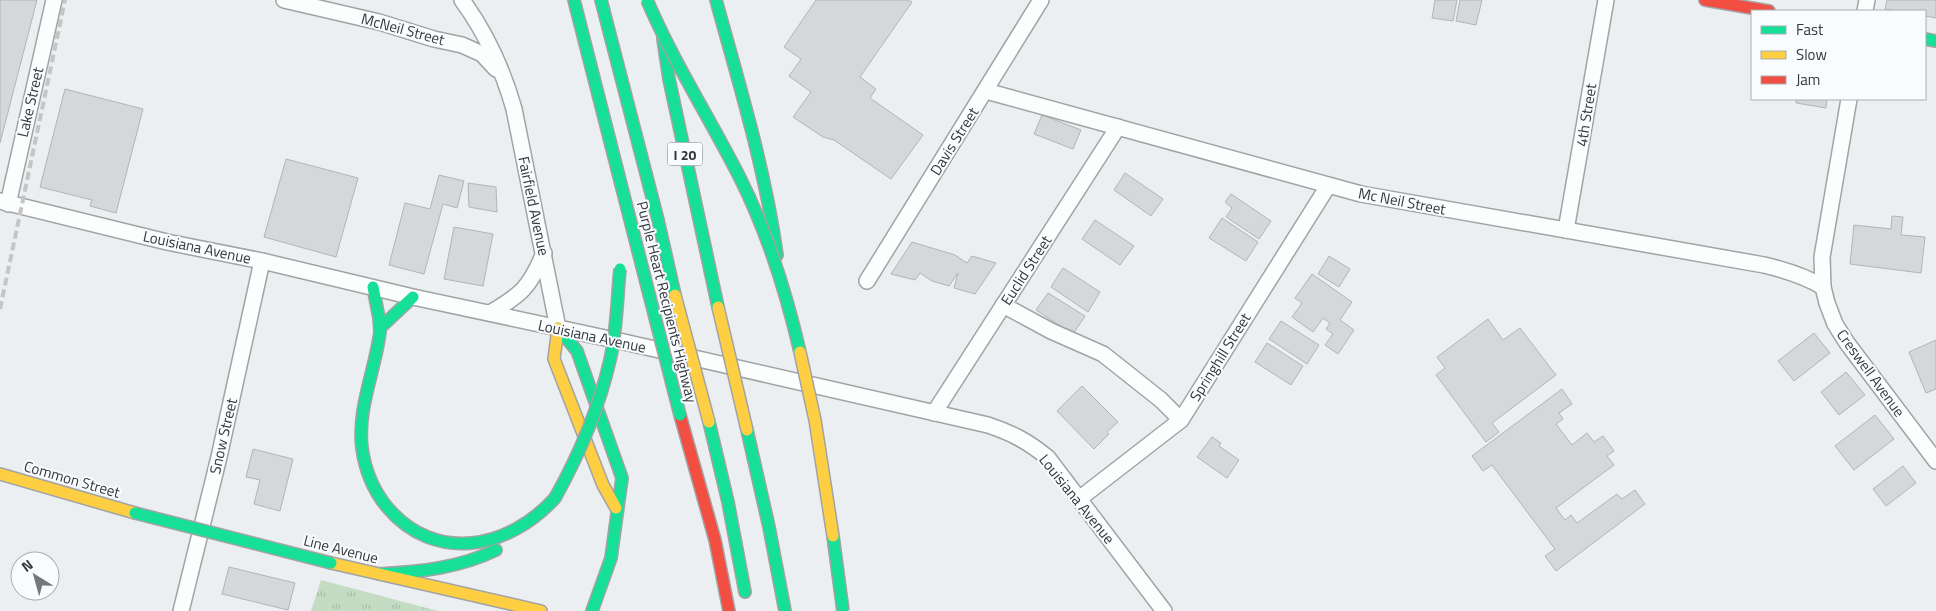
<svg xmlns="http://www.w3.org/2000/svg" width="1936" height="611" viewBox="0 0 1936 611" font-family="'Titillium Web',sans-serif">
  <defs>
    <pattern id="park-tufts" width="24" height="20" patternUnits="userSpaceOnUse" patternTransform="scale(1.25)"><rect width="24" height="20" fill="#c4dcc3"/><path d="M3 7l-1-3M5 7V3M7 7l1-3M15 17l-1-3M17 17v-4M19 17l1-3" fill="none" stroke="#a9bda8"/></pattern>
  </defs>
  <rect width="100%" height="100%" fill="#eceff2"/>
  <!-- park -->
  <polygon fill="url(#park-tufts)" points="321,580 438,611 311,611"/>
  <!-- building -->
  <g fill="#d5d7d9" stroke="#b2b4b6">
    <polygon points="0,0 37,0 0,143"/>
    <polygon points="816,0 908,0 912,2 860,77 876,89 870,98 923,135 891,179 834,140 823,137 793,117 811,92 789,76 801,59 784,47"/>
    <polygon points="1435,0 1457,0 1453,21 1432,18"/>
    <polygon points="1460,0 1482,0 1476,25 1456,21"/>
    <polygon points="1887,0 1936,0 1936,18 1925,16 1925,11 1897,11 1885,9"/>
    <polygon points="65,89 143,109 116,213 90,206 92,200 40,187"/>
    <polygon points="1796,99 1827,99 1826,108 1796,103"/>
    <polygon points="1042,115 1081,130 1073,149 1034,134"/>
    <polygon points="286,159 358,178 336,257 264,237"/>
    <polygon points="1125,173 1163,199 1151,216 1114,190"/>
    <polygon points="439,175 464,181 457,208 443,204 424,274 389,265 405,203 430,209"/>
    <polygon points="468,183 496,187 497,212 469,207"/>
    <polygon points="1231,194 1271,221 1259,239 1226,217 1232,208 1225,202"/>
    <polygon points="1892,216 1903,217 1901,235 1925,237 1921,273 1850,264 1854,225 1891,229"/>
    <polygon points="1222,218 1258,242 1246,261 1209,238"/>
    <polygon points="1095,220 1134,246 1120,265 1082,239"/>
    <polygon points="454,227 493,234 483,286 444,279"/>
    <polygon points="912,242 955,255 967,263 972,256 996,263 975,294 954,288 958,273 949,286 932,281 920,273 915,280 891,274"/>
    <polygon points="1329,256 1350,269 1339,287 1318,274"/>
    <polygon points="1063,268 1100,292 1088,312 1051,287"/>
    <polygon points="1312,274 1352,302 1340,320 1354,330 1338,354 1325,345 1333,334 1326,329 1330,323 1323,318 1313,332 1292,317 1302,303 1295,298"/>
    <polygon points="1048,293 1085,316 1073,334 1036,310"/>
    <polygon points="1488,319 1503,340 1520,328 1556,375 1492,423 1499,432 1486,442 1436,375 1445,368 1437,357"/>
    <polygon points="1281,321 1319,345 1307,364 1269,339"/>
    <polygon points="1814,333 1830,353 1794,381 1778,361"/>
    <polygon points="1936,340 1936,389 1926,393 1909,352"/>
    <polygon points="1267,343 1303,366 1291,385 1255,362"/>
    <polygon points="1846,372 1865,395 1839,415 1821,392"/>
    <polygon points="1082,386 1118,422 1107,432 1109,434 1094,449 1057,411"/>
    <polygon points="1562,389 1572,404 1559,413 1563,419 1556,424 1572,445 1587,433 1594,442 1603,436 1614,451 1607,456 1614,465 1556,508 1565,520 1571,515 1577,523 1617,494 1622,499 1635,490 1645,504 1556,571 1545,556 1555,549 1492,465 1483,471 1472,456"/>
    <polygon points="1875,415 1894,439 1854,470 1835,446"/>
    <polygon points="1212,437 1221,443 1219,446 1239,460 1227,478 1197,457"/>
    <polygon points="253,449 293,459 280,511 254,504 260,480 246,477"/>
    <polygon points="1903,466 1916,483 1886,506 1873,489"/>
    <polygon points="229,567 295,583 288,610 222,594"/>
  </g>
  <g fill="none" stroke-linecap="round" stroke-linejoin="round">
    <defs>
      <g id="street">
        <polyline points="284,0 379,22 434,39 462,45 482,54 496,69"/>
        <path d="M462,0c24,33 41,70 52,109l44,219"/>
        <polyline points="1865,11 1867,0"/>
        <path d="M986,91l375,103 403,71c21,5 41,11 59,22"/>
        <polyline points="1849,99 1822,257 1823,287 1827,303 1835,324 1847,343 1936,461"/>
        <path d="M0,201l167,41 95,19 151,36 211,45 364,83c24,8 41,17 60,33l116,153"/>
        <polyline points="8,204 54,0"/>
        <polyline points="1566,230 1606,0"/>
        <polyline points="867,281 1041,0"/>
        <polyline points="1003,305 1051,331 1103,354 1161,400 1181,420"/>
        <path d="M490,313c31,-18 40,-26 54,-60"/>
        <polyline points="934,413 1118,127"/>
        <polyline points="1079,499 1181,420 1328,186"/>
        <polyline points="181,611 219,457 262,261"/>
      </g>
      <g id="fast">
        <polyline points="574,0 649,294"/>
        <polyline points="601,0 658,220 675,295"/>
        <path d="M716,0c23,84 49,168 61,255"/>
        <polyline points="663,39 669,79 718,307"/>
        <polyline points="1925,39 1936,41"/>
        <path d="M373,287l6,31 1,14c-5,39 -23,77 -18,116 3,22 11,42 25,59 48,57 122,42 168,-9"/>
        <polyline points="380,328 413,297"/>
        <polyline points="558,328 577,351 622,478 611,558 592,611"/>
        <polyline points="709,422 728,502 745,592"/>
        <polyline points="747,430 769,527 785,611"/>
        <path d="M379,574c41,-2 80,-6 117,-24"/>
      </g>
      <g id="slow">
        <polyline points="558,328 554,359 603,485 616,508"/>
        <polyline points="0,474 135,513"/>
        <polyline points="331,563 541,611"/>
      </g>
      <g id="jam">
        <polyline points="1705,0 1769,11"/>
        <polyline points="680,415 715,540 729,611"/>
      </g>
    </defs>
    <!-- street casing -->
    <use href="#street" stroke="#a1a3a4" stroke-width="18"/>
    <!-- fast casing -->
    <use href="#fast" stroke="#a1a3a4" stroke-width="14"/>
    <!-- slow casing -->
    <use href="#slow" stroke="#a1a3a4" stroke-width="14"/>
    <!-- jam casing -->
    <use href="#jam" stroke="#a1a3a4" stroke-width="14"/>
    <!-- street -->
    <use href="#street" stroke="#fcfdfd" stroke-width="15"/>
    <!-- fast -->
    <use href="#fast" stroke="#16e098" stroke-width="11"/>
    <!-- slow -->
    <use href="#slow" stroke="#ffcf43" stroke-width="11"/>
    <!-- jam -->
    <use href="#jam" stroke="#f24e42" stroke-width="11"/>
    <!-- rail -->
    <polyline stroke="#c5c5c6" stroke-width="4" stroke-dasharray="8 4" stroke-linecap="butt" points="0,309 65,0"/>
    <defs>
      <g id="fast-bridge">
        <path d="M647,0c26,61 62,117 92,176 28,55 47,116 61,176"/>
        <polyline points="649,294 680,415"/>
        <path d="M555,498c24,-43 44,-90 55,-138 7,-30 7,-61 10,-91"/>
        <polyline points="135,513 331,563"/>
        <polyline points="833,536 843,611"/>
      </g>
      <g id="slow-bridge">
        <polyline points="675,295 709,422"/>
        <polyline points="718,307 747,430"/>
        <polyline points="800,352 815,420 833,536"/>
      </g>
    </defs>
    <!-- fast-bridge casing -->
    <use href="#fast-bridge" stroke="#a1a3a4" stroke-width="14" stroke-linecap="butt"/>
    <!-- slow-bridge casing -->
    <use href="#slow-bridge" stroke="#a1a3a4" stroke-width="14" stroke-linecap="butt"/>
    <!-- fast-bridge -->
    <use href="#fast-bridge" stroke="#16e098" stroke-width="11"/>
    <!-- slow-bridge -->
    <use href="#slow-bridge" stroke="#ffcf43" stroke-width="11"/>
  </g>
  <g text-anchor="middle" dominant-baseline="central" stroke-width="4" stroke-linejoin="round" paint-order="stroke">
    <!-- shield labels -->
    <rect fill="#f9fcff" stroke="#707274" stroke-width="1" x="667.5" y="142.5" width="35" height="23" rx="4"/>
    <g font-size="14" font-weight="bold" fill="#353739">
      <text x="685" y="154">I 20</text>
    </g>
    <!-- street labels -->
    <g font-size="15" fill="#353739" stroke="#f9fcff">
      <text transform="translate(403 29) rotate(15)">McNeil Street</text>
      <text transform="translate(30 102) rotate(-77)">Lake Street</text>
      <text transform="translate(1586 115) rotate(-81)">4th Street</text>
      <text transform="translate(954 141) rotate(-58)">Davis Street</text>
      <text transform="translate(1402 201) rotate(11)">Mc Neil Street</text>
      <text transform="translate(534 206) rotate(78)">Fairfield Avenue</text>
      <text transform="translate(197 247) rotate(12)">Louisiana Avenue</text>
      <text transform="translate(1026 270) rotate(-57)">Euclid Street</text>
      <text transform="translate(667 302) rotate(76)">Purple Heart Recipients Highway</text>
      <text transform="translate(592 336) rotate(12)">Louisiana Avenue</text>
      <text transform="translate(1220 357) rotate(-58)">Springhill Street</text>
      <text transform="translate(1871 373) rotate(54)">Creswell Avenue</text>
      <text transform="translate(223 436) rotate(-77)">Snow Street</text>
      <text transform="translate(72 479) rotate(16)">Common Street</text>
      <text transform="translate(1077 499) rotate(51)">Louisiana Avenue</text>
      <text transform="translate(341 549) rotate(14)">Line Avenue</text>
    </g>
  </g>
  <!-- legend -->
  <rect x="1751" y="10" width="175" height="90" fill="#f9fcff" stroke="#abadb0"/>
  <rect x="1761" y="26" width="25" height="8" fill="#16e098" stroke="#abadb0"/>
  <text x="1796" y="35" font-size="15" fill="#353739">Fast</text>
  <rect x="1761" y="51" width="25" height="8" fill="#ffcf43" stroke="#abadb0"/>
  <text x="1796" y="60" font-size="15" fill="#353739">Slow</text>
  <rect x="1761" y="76" width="25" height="8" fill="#f24e42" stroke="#abadb0"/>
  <text x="1796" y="85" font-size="15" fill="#353739">Jam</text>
  <!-- north arrow -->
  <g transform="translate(35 576) rotate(323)"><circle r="24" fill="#f9fcff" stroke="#abadb0"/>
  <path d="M0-4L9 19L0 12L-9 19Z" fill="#75777a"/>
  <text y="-8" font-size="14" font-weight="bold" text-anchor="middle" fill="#353739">N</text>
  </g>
</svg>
